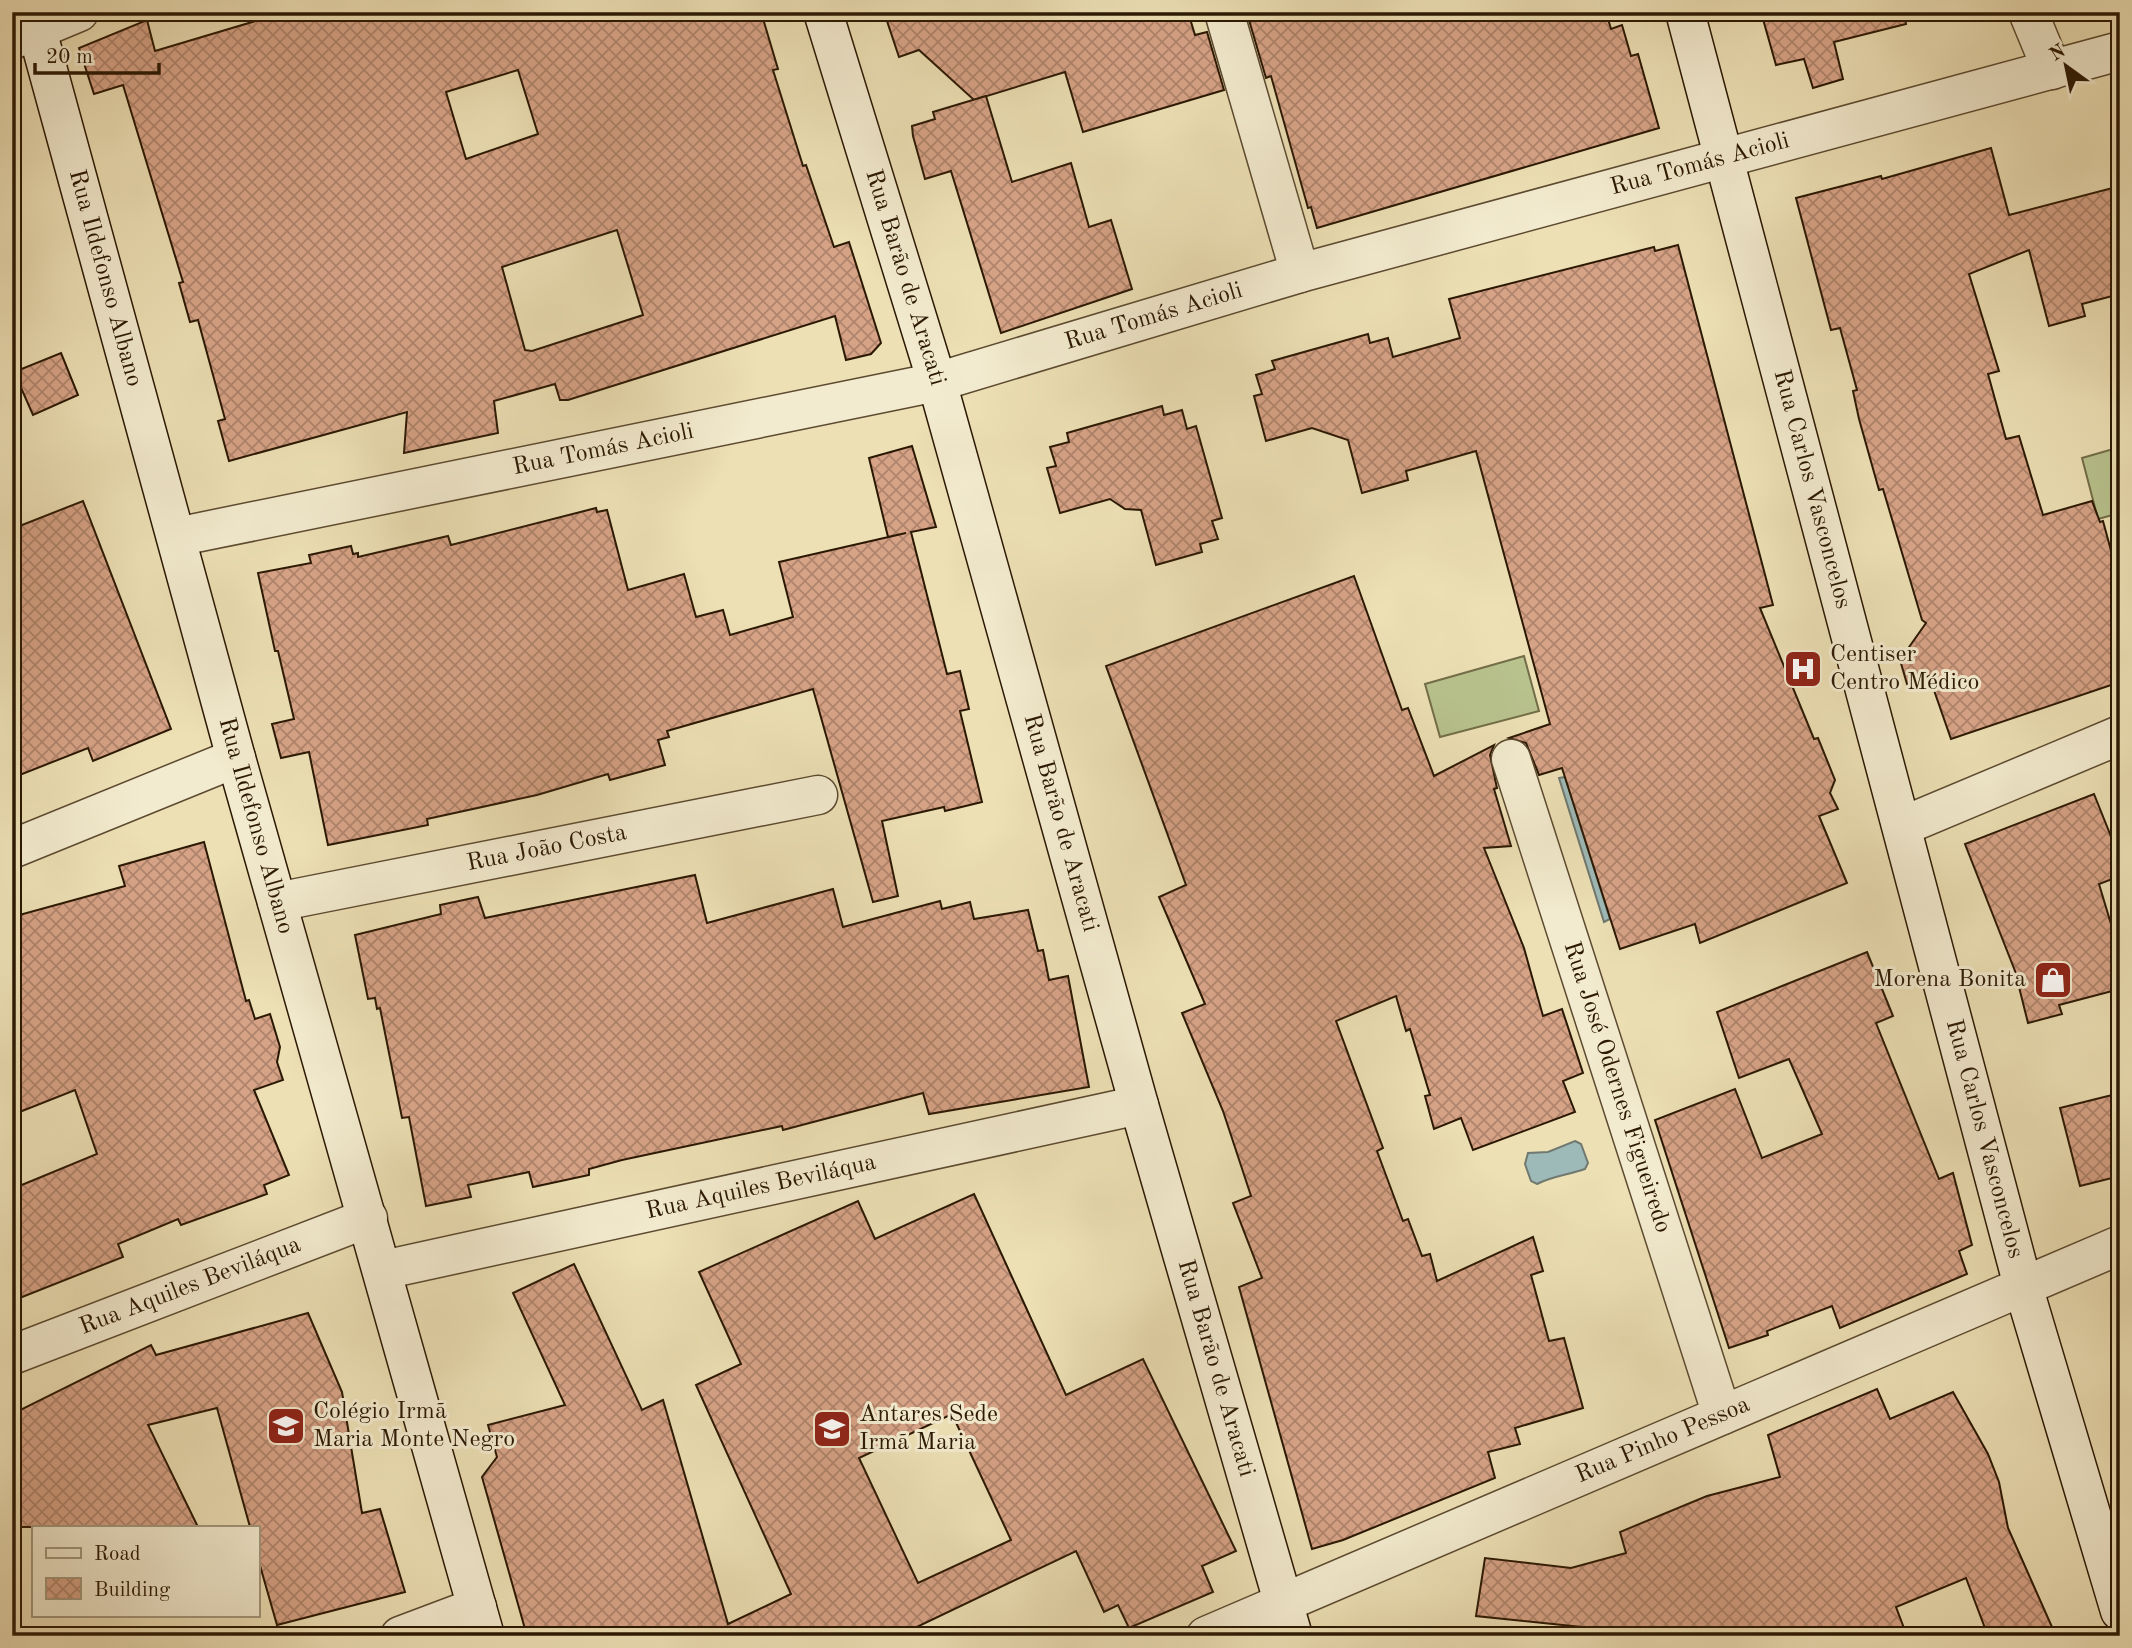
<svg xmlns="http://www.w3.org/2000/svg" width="2132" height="1648" viewBox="0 0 2132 1648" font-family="'Old Standard TT',serif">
  <defs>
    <pattern id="building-cross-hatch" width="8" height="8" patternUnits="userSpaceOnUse" patternTransform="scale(1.75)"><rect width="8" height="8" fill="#d7a387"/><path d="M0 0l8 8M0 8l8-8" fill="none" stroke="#af846c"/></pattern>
  </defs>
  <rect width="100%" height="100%" fill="#ede0b5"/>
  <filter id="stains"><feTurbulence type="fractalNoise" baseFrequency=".00286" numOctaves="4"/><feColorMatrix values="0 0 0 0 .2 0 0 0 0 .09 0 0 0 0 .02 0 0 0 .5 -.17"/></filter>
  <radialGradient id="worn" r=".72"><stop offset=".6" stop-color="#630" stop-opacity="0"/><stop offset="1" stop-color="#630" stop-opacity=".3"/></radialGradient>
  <!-- grass -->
  <g fill="#b8c28d" stroke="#726d48" stroke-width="2">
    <polygon points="2120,447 2120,513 2098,519 2082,458"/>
    <polygon points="1524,656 1539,711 1440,737 1425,684"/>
  </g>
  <!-- water -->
  <g fill="#9ebab8" stroke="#707970" stroke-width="2">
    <polygon points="1565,777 1610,919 1604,922 1559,778"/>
    <path d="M1575,1141l6,3 7,19 -3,6c-17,6 -32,7 -48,15l-6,-3 -6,-17 3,-11 20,-1z"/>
  </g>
  <!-- building -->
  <g fill="url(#building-cross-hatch)" stroke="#2b1803" stroke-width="2" fill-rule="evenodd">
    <path d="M303,12h458l17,57 -5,1 30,96 3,-1 28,82 15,-5 32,101 -10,11 -25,6 -11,-44 -267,84h-8l-5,-16 -61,17 4,32 -94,20 3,-41 -178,49 -11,-40 7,-2 -27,-99 -8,2 -11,-39 4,-1 -60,-197 -29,9 -15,-46 68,-28 8,31 114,-34 2,4zM518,70l20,64 -72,25 -20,-67zM617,230l26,85 -111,36 -7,-1 -23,-83z"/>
    <polygon points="884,12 1188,12 1195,35 1207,32 1224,90 1083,132 1065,72 974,100 919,50 899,57"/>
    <polygon points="1251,12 1606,12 1611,29 1622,25 1631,56 1638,54 1659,128 1317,228 1311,207 1308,208 1271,76 1266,78 1249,20 1253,18"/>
    <polygon points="1761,12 1904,12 1906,24 1834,42 1843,79 1813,88 1804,59 1776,65"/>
    <polygon points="986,96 1012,182 1071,163 1089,227 1111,220 1132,289 1001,333 951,171 925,179 913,136 912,126 935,119 933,112"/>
    <polygon points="1991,148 2009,215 2120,186 2120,294 2082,304 2085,316 2049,326 2029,250 1969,274 1999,371 1988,374 2006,439 2019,436 2043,515 2092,501 2100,522 2103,521 2120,584 2120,682 1951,739 1929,676 1907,684 1900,660 1926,623 1922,620 1883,489 1879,490 1859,419 1853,391 1857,390 1840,328 1831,330 1796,198 1881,176 1882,179"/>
    <polygon points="1678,245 1773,605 1760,608 1814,739 1818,738 1835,780 1830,793 1838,809 1819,816 1847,883 1700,943 1695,924 1620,949 1562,768 1539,775 1526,743 1509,738 1550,724 1476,451 1406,471 1408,480 1362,493 1348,440 1312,428 1266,441 1254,396 1262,394 1256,375 1275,369 1272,361 1368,334 1370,343 1388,338 1393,357 1460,338 1449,299 1654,247 1655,251"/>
    <polygon points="61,353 78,395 33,415 14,372"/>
    <polygon points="1162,406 1164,415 1182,410 1187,429 1196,426 1222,518 1212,521 1218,539 1200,544 1202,552 1156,565 1141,510 1125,509 1110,499 1060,513 1047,468 1056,466 1050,447 1069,442 1067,433"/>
    <polygon points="912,446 936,527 911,532 947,674 960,671 969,709 960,711 982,802 945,811 944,807 882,821 898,896 873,902 813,689 667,731 669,737 658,740 665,765 610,780 608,774 537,795 427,819 428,825 328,845 309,752 281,758 272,724 294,719 278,651 275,651 258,573 311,563 309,555 351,546 353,554 358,553 358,557 448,536 451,545 596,508 597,512 607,510 628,590 684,574 696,617 723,610 730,635 793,617 779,562 906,533 888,537 869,458"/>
    <polygon points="83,501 171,729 93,761 88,748 12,778 12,529"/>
    <polygon points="1354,576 1402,710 1408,708 1434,776 1494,745 1490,755 1497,788 1494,789 1511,846 1484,848 1524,948 1543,1016 1562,1009 1583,1073 1563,1081 1575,1112 1473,1150 1461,1118 1434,1129 1425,1096 1430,1095 1410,1029 1406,1031 1396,996 1336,1021 1383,1148 1377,1151 1403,1221 1408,1219 1422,1256 1430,1254 1437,1281 1533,1237 1543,1271 1531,1275 1549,1341 1564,1338 1583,1408 1515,1428 1520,1444 1488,1452 1495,1478 1343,1540 1312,1549 1239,1287 1262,1278 1233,1203 1251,1196 1223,1111 1182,1013 1205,1004 1159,897 1186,885 1106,666"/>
    <polygon points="2094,794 2120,859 2120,876 2099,884 2120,954 2120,989 2059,1005 2062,1014 2028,1023 2015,971 1965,844"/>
    <polygon points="204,842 246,1001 249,1000 255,1019 270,1014 280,1047 277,1062 283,1080 254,1090 289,1175 264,1185 267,1194 181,1225 178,1219 118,1244 123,1257 12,1301 12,1189 97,1154 75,1090 12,1115 12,917 125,886 119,866"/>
    <polygon points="695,875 707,923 833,889 843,927 940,901 942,909 970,902 974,919 1028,910 1038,951 1043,950 1049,980 1068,976 1089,1087 929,1114 923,1093 783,1130 782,1126 622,1160 589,1169 589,1175 533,1187 529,1172 468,1185 471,1197 426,1206 409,1117 402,1118 380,1008 377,1009 375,998 368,999 355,935 441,914 440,905 478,897 485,918"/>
    <polygon points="1867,952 1893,1016 1876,1023 1939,1179 1953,1173 1972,1245 1959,1251 1967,1274 1840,1328 1832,1306 1767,1331 1768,1335 1729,1348 1655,1120 1735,1089 1762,1158 1822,1134 1789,1059 1739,1078 1717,1012"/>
    <polygon points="2120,1093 2120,1176 2080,1186 2060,1108"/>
    <path d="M974,1194l92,201 77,-36 93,192 -34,15 11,26 -84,36 -11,-23 -14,7 -28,-61 -178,85h-371l-45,-159 15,-20 -9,-32 77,-20 -52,-112 61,-29 68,146 21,-10 65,224 63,-30 -95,-209 45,-21 -42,-92 159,-71 17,38zM952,1414l59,126 -93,43 -59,-125z"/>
    <polygon points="308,1313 342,1392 362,1513 380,1509 405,1592 277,1625 257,1555 257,1527 250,1527 217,1408 148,1425 198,1527 12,1527 12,1414 151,1345 156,1355"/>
    <polygon points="1877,1389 1890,1419 1953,1392 1988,1454 1999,1482 2008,1528 2056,1636 1988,1636 1966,1578 1896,1607 1907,1636 1593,1636 1591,1628 1476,1616 1485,1558 1571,1568 1626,1553 1620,1532 1707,1496 1780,1477 1768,1435"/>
  </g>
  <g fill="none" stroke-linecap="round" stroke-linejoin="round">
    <defs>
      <g id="street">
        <polyline points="1224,12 1300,273"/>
        <polyline points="2028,12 2052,70"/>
        <polyline points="12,40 79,12"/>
        <path id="s1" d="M176,537l761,-155 363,-109 820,-222"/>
        <path id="s2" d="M1511,759l211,656"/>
        <polyline points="1903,826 2120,735"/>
        <polyline points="12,849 236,758"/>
        <path id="s3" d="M277,902l541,-107"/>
        <path id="s4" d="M383,1270l756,-165"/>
        <path id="s5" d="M12,1355l356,-137"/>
        <polyline points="400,1636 477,1607"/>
        <path id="s6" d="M1206,1636l914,-391"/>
      </g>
      <g id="secondary">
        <path id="s7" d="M32,12l204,746 249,878"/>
        <path id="s8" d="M823,12l114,370 202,723 154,531"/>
        <path id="s9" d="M1685,12l338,1274 97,325"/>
      </g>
    </defs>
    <!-- street casing -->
    <use href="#street" stroke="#5c4a30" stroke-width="41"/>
    <!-- secondary casing -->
    <use href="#secondary" stroke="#2b1803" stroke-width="41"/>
    <!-- street -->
    <use href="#street" stroke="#f3ebcf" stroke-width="38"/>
    <!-- secondary -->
    <use href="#secondary" stroke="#f3ebcf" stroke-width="38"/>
  </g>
  <!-- icons -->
  <defs>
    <symbol id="hospital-square" viewBox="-11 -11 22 22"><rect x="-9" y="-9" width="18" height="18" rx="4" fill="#8f2418" stroke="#f3ebcf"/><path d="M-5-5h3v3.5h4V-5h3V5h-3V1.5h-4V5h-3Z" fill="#fff"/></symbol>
    <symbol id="shop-square" viewBox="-11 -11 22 22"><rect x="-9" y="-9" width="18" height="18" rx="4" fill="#8f2418" stroke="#f3ebcf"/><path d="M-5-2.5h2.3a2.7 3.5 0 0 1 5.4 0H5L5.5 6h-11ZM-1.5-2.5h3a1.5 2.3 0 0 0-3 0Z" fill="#fff"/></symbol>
    <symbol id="school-square" viewBox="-11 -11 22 22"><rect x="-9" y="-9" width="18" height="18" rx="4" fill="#8f2418" stroke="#f3ebcf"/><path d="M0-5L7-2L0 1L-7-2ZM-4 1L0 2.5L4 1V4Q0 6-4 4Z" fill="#fff"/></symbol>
  </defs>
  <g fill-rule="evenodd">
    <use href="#hospital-square" x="1781" y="647" width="44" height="44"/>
    <use href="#shop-square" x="2031" y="958" width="44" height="44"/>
    <use href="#school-square" x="264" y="1404" width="44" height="44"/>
    <use href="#school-square" x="810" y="1407" width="44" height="44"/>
  </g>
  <g text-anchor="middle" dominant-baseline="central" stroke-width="6" stroke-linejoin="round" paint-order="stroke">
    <!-- street labels -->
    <g font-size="24" fill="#2b1803" stroke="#f3ebcf">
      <text stroke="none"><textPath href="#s1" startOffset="1570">Rua Tomás Acioli</textPath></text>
      <text stroke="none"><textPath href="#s7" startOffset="276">Rua Ildefonso Albano</textPath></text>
      <text stroke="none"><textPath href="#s8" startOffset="278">Rua Barão de Aracati</textPath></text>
      <text stroke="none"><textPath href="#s1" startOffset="1003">Rua Tomás Acioli</textPath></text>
      <text stroke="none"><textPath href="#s1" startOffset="436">Rua Tomás Acioli</textPath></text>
      <text stroke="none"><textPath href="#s9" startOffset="494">Rua Carlos Vasconcelos</textPath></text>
      <text stroke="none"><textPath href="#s8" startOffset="845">Rua Barão de Aracati</textPath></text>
      <text stroke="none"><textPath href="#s7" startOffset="844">Rua Ildefonso Albano</textPath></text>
      <text stroke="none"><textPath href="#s3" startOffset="275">Rua João Costa</textPath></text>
      <text stroke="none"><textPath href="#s2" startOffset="345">Rua José Odernes Figueiredo</textPath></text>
      <text stroke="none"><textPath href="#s9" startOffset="1166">Rua Carlos Vasconcelos</textPath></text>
      <text stroke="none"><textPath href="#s4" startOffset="387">Rua Aquiles Beviláqua</textPath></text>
      <text stroke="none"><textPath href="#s5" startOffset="191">Rua Aquiles Beviláqua</textPath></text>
      <text stroke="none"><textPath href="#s8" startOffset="1412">Rua Barão de Aracati</textPath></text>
      <text stroke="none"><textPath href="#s6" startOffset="497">Rua Pinho Pessoa</textPath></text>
    </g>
    <!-- poi labels -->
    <g font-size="24" fill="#2b1803" stroke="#f3ebcf" text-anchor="start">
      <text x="1830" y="655">Centiser<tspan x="1830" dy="28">Centro Médico</tspan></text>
      <text x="2026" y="980" text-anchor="end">Morena Bonita</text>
      <text x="313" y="1412">Colégio Irmã<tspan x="313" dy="28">Maria Monte Negro</tspan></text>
      <text x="859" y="1415">Antares Sede<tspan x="859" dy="28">Irmã Maria</tspan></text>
    </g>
  </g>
  <!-- margin -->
  <rect width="2132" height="1648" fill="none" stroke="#ede0b5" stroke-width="42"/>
  <rect x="14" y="14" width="2104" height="1620" fill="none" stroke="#2b1803" stroke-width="3.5"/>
  <rect x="21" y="21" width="2090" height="1606" fill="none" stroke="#2b1803" stroke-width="2"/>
  <!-- legend -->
  <rect x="32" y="1526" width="228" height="91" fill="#f3ebcf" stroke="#a3977d" stroke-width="2"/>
  <rect x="46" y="1548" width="35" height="10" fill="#f3ebcf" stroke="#a3977d" stroke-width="2"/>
  <text x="94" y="1560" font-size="21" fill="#2b1803">Road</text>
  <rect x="46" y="1578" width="35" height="21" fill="url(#building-cross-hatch)" stroke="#a3977d" stroke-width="2"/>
  <text x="94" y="1596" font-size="21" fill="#2b1803">Building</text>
  <!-- north arrow -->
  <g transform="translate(2066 66) rotate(327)" stroke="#f3ebcf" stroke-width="5" paint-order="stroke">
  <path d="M0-5L12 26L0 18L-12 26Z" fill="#2b1803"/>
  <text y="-10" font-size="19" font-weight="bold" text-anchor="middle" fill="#2b1803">N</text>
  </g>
  <!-- scale -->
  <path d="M35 63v10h124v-10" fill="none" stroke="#2b1803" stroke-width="3.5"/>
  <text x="46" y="63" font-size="21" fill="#2b1803" stroke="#f3ebcf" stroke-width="5" paint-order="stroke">20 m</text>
  <rect width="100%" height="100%" filter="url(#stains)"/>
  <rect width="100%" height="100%" fill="url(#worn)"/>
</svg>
